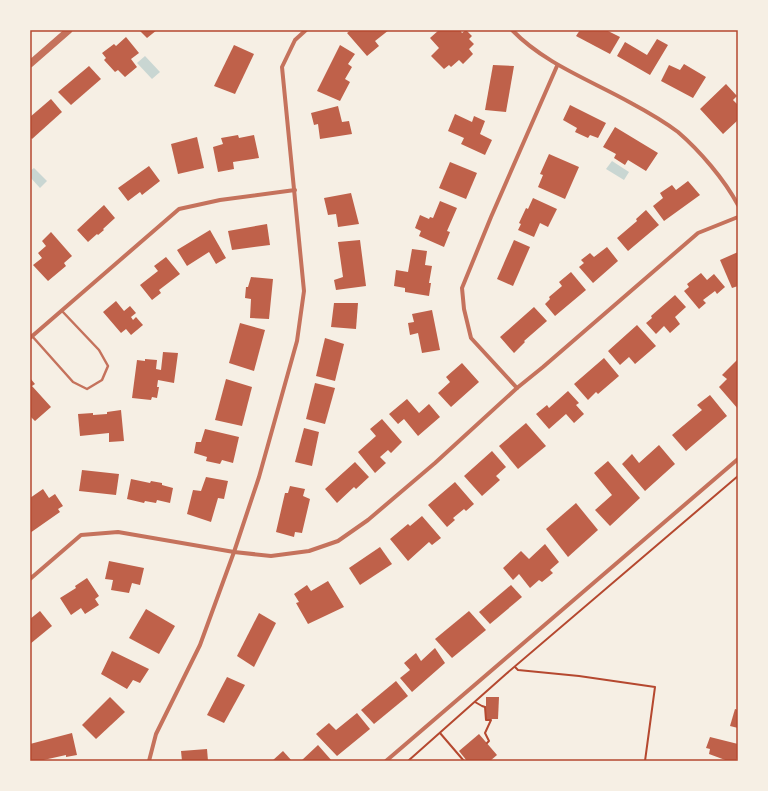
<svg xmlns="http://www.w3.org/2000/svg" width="768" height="791" viewBox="0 0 768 791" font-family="Raleway,sans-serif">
  <rect width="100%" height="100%" fill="#f6efe4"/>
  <!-- water -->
  <g fill="#c9d6d2">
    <polygon points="145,56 160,72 152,79 137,63"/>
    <polygon points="612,161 629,172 624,180 606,169"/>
    <polygon points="34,168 47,181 40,188 30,177 30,171"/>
  </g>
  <!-- building -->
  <g fill="#bf614a">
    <polygon points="139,30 157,30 147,38"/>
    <polygon points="351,30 389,30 375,41 379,46 367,56 347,33"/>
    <polygon points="439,30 460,30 462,33 466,30 472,36 469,39 474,44 469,49 473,54 463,64 459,60 451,67 449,65 444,69 431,56 439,48 430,38"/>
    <polygon points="580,30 606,30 620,37 610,54 576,36"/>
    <polygon points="126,37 139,53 131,59 137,67 125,77 118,70 115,72 104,60 106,58 102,53 114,44 116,46"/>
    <polygon points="657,39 668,45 650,75 617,56 625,42 647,55"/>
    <polygon points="234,45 254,54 235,94 214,86"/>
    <polygon points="340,45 355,54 348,64 352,67 345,79 350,82 340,101 317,91"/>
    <polygon points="684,64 706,77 693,98 661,81 669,65 680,70"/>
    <polygon points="493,65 514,66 506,112 485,110"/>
    <polygon points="89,66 101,79 71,105 58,92"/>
    <polygon points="726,84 737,96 733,100 738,105 738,120 723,134 700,109"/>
    <polygon points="51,99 62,112 32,139 30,137 30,117"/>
    <polygon points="570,105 606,123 598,138 590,135 588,138 575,132 577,128 563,120"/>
    <polygon points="338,106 342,122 349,121 352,134 320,139 318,124 314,125 311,113"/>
    <polygon points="455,114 472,122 474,116 485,121 480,134 492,140 485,155 461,144 464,138 448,131"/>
    <polygon points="615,127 658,153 646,171 628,160 625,165 614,158 616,154 603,147"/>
    <polygon points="238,135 239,138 254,135 259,158 233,162 234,169 218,172 213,147 223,144 221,138"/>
    <polygon points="197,137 204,168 178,174 171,144"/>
    <polygon points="549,154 579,167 565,199 538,187 543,175 540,174"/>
    <polygon points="450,162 477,173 466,199 439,188"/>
    <polygon points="149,166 160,181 142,195 140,192 128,201 118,188"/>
    <polygon points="688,181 700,195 664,221 653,206 663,198 660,193 672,185 676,190"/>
    <polygon points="351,193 359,224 338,227 336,214 328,215 324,198"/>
    <polygon points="533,198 557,209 548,227 540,223 534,237 518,230 521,224 519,223 526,208 528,209"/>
    <polygon points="440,201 457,208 447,231 450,232 444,247 419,236 421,231 415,228 420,215 429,219 430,217 433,218"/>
    <polygon points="104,205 115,218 103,229 104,230 98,235 97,234 88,242 77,230"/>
    <polygon points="646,210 659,225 628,251 617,238 637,221 636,219"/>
    <polygon points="267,224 270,245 232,250 228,231"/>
    <polygon points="210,230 226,258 216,264 209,252 187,266 177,250"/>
    <polygon points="51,232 72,256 64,263 66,266 48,281 33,265 42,258 38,253 46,246 42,241"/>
    <polygon points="360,240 366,286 336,290 334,280 343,277 338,242"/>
    <polygon points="514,240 530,247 513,286 497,279"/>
    <polygon points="607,247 618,261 593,283 579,267 584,263 581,260 590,253 594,257"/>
    <polygon points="412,249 427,251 425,265 432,266 429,283 431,283 429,296 405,292 405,288 394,286 396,270 408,272"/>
    <polygon points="738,252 738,286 732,288 720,260"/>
    <polygon points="166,257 180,274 159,290 161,293 152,300 140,285 158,271 154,266"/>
    <polygon points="571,272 586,290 555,316 545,304 550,299 549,297 562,286 559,282"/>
    <polygon points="701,273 707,280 714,274 725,287 717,294 715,291 703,300 706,303 699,309 684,291 689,287 687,284"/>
    <polygon points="251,277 273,279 269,319 250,318 251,299 245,298 246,287 248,287"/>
    <polygon points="675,295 686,307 675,317 680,324 670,333 664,326 656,334 646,323 652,318 651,316"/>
    <polygon points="116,301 124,311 130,306 136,313 131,317 133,320 136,317 143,325 131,335 126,329 121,333 103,312"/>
    <polygon points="334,303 358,303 356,329 331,327"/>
    <polygon points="534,307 547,321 524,341 525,342 514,353 500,337"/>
    <polygon points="432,310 440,350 422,353 418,333 410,335 408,323 414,322 412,314"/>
    <polygon points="240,323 265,330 254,371 229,363"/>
    <polygon points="637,325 656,346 635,364 629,357 620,365 608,351"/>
    <polygon points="325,338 344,344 335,381 316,376"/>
    <polygon points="163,352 178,353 174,383 158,380 157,387 159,387 157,398 152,397 151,400 132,398 137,360 145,361 145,359 157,360 156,369 161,370"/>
    <polygon points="604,358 619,376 598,394 596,392 588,400 574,384"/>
    <polygon points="738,359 738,409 719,387 727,379 722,375"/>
    <polygon points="462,363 479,382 451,407 438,393 450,382 446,377"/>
    <polygon points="30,378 35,384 32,386 51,407 35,421 30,416"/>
    <polygon points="226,379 252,387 242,426 215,420"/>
    <polygon points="315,383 335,388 325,424 306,419"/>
    <polygon points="568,391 579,403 576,405 584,414 574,423 566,414 549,429 536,414 547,405 549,408"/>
    <polygon points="710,395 727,416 686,451 672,435 702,410 697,405"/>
    <polygon points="407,399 419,413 429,404 440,417 418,436 404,419 398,424 389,414"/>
    <polygon points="121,410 124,441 109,442 109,433 80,436 78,414 93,413 93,415 107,414 107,412"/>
    <polygon points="382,419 402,442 391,453 388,450 380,457 386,463 375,473 358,452 376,436 370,429"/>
    <polygon points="526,423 546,446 518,469 499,446"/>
    <polygon points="304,428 319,432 312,466 295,462"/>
    <polygon points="205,429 239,437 233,463 222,460 220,464 206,461 207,457 194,453 196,442 201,442"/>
    <polygon points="659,445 675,464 645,491 622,464 632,454 639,463"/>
    <polygon points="492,451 506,467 496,476 500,480 482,496 464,476"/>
    <polygon points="608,461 640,498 610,526 595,510 612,495 594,473"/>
    <polygon points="355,462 369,477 356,489 354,487 337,503 325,489"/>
    <polygon points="82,470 119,474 116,495 79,491"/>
    <polygon points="206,477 228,481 224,499 218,498 211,522 187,514 193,490 201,491"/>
    <polygon points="131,479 150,483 151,481 162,483 162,485 173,488 170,503 157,500 156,503 145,501 144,503 127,499"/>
    <polygon points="455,482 474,504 466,511 464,509 453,518 455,520 447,527 428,505"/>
    <polygon points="290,486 305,489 303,496 310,499 302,533 295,532 294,537 276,532 285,493 288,493"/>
    <polygon points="43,489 49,498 55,494 63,506 58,509 60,512 30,533 30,498"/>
    <polygon points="576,503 598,530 568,557 546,529"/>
    <polygon points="422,516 441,538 432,545 429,542 408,561 390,539 408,524 410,526"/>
    <polygon points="545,544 559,562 550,570 553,573 542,582 539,580 530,588 519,574 513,580 503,568 521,551 529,559"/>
    <polygon points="380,547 392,564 360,585 349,568"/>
    <polygon points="109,561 144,568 140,585 132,583 129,593 111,590 113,580 105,579"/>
    <polygon points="87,578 99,596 95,599 99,605 85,614 81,608 71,615 60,598 76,588 75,586"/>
    <polygon points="328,581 344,607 308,624 296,603 299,602 294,594 307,585 311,591"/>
    <polygon points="511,585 522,597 490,624 479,612"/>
    <polygon points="146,609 175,626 159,654 129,638"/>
    <polygon points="40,611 52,626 30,644 30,619"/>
    <polygon points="469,611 486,630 452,658 435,639"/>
    <polygon points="259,613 276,623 254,667 237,656"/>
    <polygon points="435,648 445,663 412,692 400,678 410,670 404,663 416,653 421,661"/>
    <polygon points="112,651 149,669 140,683 133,680 127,689 101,674"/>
    <polygon points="227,677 245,685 224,723 207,715"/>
    <polygon points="396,681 408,696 374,724 361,710"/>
    <polygon points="110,697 125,712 96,739 82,725"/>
    <polygon points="486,697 499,697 498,719 486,719"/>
    <polygon points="735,709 738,710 738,728 730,726"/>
    <polygon points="357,713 370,729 337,756 316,734 329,723 336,730"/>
    <polygon points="72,733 77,755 66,757 66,755 39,761 30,761 30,744"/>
    <polygon points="479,734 497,755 490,761 467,761 459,751"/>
    <polygon points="710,737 738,744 738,755 736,761 728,761 709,754 710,749 706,748"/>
    <polygon points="318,745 332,761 301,761"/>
    <polygon points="207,749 208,761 182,761 181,751"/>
    <polygon points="283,751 292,761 272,761"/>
  </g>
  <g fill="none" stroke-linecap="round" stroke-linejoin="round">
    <!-- path -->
    <g stroke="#b5482f" stroke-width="2">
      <polyline points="515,667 518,670 579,676 655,687 645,761"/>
      <polyline points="475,702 482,706 485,707"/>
      <polyline points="485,707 486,720 491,720 485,733 489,741 487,743"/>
      <polyline points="440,733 464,761"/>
      <polyline points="408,761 506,674 738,476"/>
    </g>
    <!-- service -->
    <polyline stroke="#c5725c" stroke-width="2.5" points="32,336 73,382 87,389 102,380 108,366 99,350 62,311"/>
    <!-- minor -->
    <g stroke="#c5725c" stroke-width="4">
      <path d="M512,30c33,34 78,50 119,73 13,7 35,20 47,29 22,19 46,47 60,73"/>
      <polyline points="30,338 179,209 220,200 295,190"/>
      <polyline points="517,388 471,338 464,309 462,288 491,217 557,66"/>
      <polyline points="30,579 81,535 118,532 234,552 271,556 309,551 338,541 368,520 435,463 517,388 543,367 698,233 738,217"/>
      <polyline points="149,761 156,734 200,645 234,552 259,477 297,341 304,291 282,67 295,40 306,30"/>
      <polyline points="386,761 738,459"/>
    </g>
    <!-- tertiary -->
    <polyline stroke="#c5725c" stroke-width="7" points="30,64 69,30"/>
  </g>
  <!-- border -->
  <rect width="768" height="791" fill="none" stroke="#f6efe4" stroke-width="62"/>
  <rect x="31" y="31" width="706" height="729" fill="none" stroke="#b5482f" stroke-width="1.5"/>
</svg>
